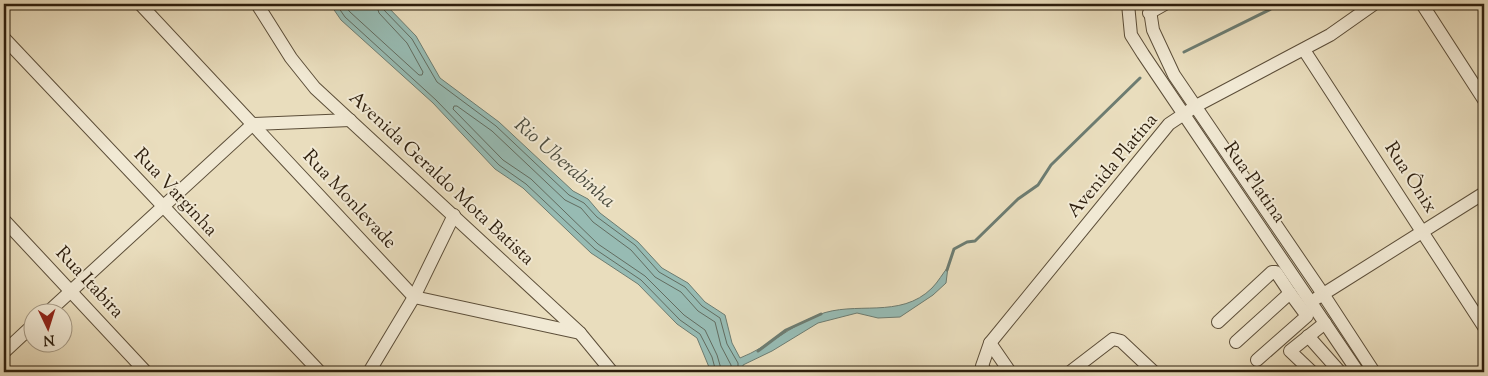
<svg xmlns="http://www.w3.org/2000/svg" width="1488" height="376" viewBox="0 0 1488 376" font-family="'Sorts Mill Goudy',serif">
  <rect width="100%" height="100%" fill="#e9ddbd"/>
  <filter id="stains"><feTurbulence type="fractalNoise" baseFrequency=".004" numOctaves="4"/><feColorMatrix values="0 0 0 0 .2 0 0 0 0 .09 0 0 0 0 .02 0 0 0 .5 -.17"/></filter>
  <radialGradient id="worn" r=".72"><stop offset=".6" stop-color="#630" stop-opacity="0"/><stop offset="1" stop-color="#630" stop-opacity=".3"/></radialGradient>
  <!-- water -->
  <path fill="#97bbb3" stroke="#6d7c71" d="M330,4h55l31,32 24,42 59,44 74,69 15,8 12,14 38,29 24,26 26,15 17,19 20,13 7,28 8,15c28,-11 50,-32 78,-43 37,-15 82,5 114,-27 6,-6 11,-15 16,-21l-2,16 -13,12 -33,22 -22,1 -21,-5 -39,10 -46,28 -29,14v7h-32l-14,-34 -20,-14 -39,-40 -47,-31 -68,-65 -28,-19 -62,-66 -92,-83z"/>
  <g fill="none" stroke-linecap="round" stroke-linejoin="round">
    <!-- shore -->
    <g stroke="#626c60" stroke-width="1">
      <polyline points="336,4 345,17 436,100 499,165 526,184 595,249 641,280 680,320 700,334 712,357 716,372"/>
      <polyline points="343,4 350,12 419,75 422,75 423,72 407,43 379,13 376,4"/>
      <polyline points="382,4 383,9 412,39 437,82 496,126 569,195 584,203 597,217 635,245 659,272 685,287 702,306 720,318 727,344 738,363 738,372"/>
      <polyline points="722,372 717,355 705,330 684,315 645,276 598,244 531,179 503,160 453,109 454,106 457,106 492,131 565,200 581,208 593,222 631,250 655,277 681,292 698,311 715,322 721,346 731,365 732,372"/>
    </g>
    <!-- stream -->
    <g stroke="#6d7c71" stroke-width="3">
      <polyline points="1184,52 1281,4"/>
      <polyline points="947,270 954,249 967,242 975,241 1018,199 1038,185 1051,165 1140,78"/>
      <polyline points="758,351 786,330 821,314"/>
    </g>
    <defs>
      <g id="minor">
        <polyline points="140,4 414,297 580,333"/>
        <polyline points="257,4 291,58 315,88 580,333 612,372"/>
        <polyline points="1128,4 1131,35 1143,54 1358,372"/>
        <polyline points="1149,4 1153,30 1174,75 1323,294 1374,372"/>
        <polyline points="1422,4 1484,100"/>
        <polyline points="1149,13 1165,4"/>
        <polyline points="4,38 320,372"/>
        <polyline points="1304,50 1484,327"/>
        <polyline points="4,220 146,372"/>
        <polyline points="1317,298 1484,193"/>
        <polyline points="46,314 253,124 350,120"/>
        <polyline points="1218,322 1272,272 1276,272 1290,293"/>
        <polyline points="1308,336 1340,372"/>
        <polyline points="1236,342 1290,293 1307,316 1257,360"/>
        <polyline points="990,343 1010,372"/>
        <polyline points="4,352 32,326"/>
        <polyline points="1311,371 1290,351 1325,323"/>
        <polyline points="369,372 414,297 454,215"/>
        <polyline points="986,372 982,366 990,343 1169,124 1196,106 1330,35 1374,4"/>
        <polyline points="1070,372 1113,339 1121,341 1154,372"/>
      </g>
    </defs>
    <!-- minor casing -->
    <use href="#minor" stroke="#5c4e39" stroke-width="14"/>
    <!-- minor -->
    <use href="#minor" stroke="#f1e9d4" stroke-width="12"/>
  </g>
  <g text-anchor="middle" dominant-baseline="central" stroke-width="4" stroke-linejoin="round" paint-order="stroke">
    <!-- street labels -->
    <g font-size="19" fill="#2d1e0d" stroke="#f1e9d4">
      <text transform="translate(1113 166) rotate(-50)">Avenida Platina</text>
      <text transform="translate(1410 178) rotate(57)">Rua Ônix</text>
      <text transform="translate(441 179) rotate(43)">Avenida Geraldo Mota Batista</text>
      <text transform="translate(1254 183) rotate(55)">Rua Platina</text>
      <text transform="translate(175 193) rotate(47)">Rua Varginha</text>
      <text transform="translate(349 200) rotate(47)">Rua Monlevade</text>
      <text transform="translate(89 283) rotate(47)">Rua Itabira</text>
    </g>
    <!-- water labels -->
    <g font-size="20" font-style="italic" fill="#4d4d3f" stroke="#f1e9d4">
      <text transform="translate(564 164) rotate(41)">Rio Uberabinha</text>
    </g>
  </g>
  <!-- margin -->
  <rect width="1488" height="376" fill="none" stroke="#e9ddbd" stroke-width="20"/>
  <rect x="5" y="5" width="1478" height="366" fill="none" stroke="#2d1e0d" stroke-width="2.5"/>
  <rect x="10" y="10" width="1468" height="356" fill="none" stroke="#2d1e0d"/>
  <!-- north arrow -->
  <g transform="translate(48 328) rotate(176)"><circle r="24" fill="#f1e9d4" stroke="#a39884"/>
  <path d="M0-4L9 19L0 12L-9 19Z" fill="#8f2418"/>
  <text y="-8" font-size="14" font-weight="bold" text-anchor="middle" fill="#2d1e0d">N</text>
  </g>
  <rect width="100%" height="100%" filter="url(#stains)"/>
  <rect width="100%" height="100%" fill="url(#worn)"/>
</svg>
